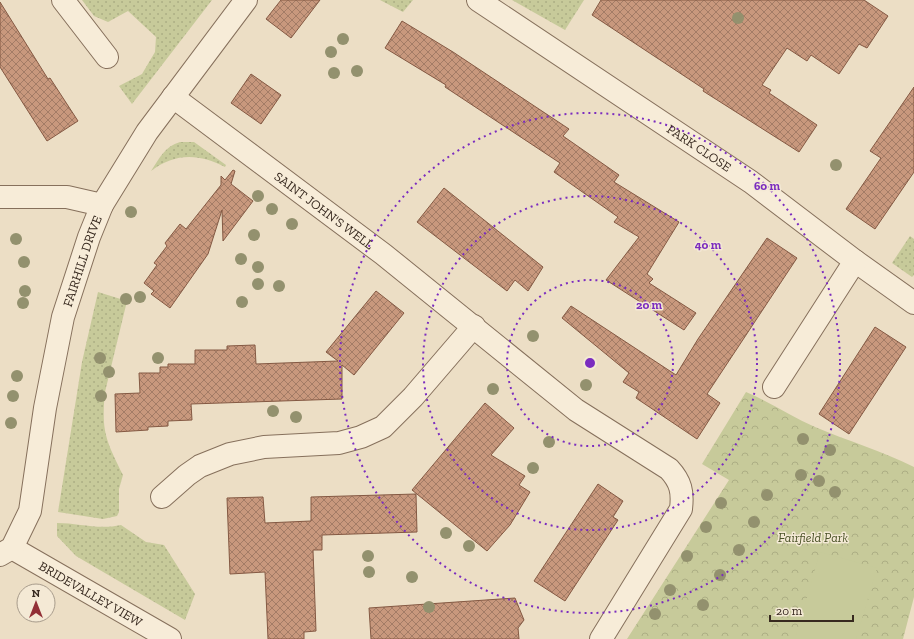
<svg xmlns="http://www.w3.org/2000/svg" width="914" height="639" viewBox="0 0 914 639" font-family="'Zilla Slab',serif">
  <defs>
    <pattern id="grass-dots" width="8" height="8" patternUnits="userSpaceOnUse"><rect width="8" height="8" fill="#c7ca9a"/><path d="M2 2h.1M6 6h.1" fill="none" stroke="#acae84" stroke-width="1.8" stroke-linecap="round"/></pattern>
    <pattern id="park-crowns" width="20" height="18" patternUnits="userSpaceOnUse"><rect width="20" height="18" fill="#c7ca9a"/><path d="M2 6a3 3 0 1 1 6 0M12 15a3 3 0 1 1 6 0" fill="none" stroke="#acae84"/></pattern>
    <pattern id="building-cross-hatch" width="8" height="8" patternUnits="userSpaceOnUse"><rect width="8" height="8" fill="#c8987d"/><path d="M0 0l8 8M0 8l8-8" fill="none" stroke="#a37c66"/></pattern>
  </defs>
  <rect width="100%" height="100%" fill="#ecdec5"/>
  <!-- grass -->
  <g fill="url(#grass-dots)">
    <polygon points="82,0 212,0 132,104 119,86 142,74 155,52 156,37 128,11 108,22 94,16"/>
    <polygon points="380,0 413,0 403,12"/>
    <polygon points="512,0 584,0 565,30"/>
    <path d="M180,142h14l32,23 -1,2c-26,-14 -51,-14 -74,4 8,-12 14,-25 29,-29z"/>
    <polygon points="910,236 914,239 914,275 912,277 892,263"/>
    <path d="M98,292l29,9 -22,91c-4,40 1,48 18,83l-4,14v23l-2,4 -14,3 -45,-7 24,-150z"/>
    <path d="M57,523c21,0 42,7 64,2l25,17 18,3 31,49 -10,26 -109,-64 -19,-20z"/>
  </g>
  <!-- park -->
  <path fill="url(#park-crowns)" d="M746,392c24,10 46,25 69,35 33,14 67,24 99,40v130l-11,42h-276l102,-159 -27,-16z"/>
  <!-- garden -->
  <polygon fill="#c7ca9a" points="820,552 877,568 856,639 795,639"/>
  <!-- building -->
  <g fill="url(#building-cross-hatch)" stroke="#845943">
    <polygon points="281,0 320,0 291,38 266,19"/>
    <polygon points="601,0 864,0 888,16 867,48 859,44 839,74 811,55 807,61 787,48 762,85 771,90 769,93 817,125 799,152 703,91 704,89 592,15"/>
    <polygon points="0,2 48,79 50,78 78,121 47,141 0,67"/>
    <polygon points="402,21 453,52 569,129 563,136 619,175 614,182 679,222 647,274 653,279 649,283 696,313 684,330 606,280 639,237 614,222 618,217 554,172 560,163 445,87 446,85 385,48"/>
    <polygon points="251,74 281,95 261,124 231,103"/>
    <polygon points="914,87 914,172 875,229 846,209 881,158 870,151"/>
    <polygon points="233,170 235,171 231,184 253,201 223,241 222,210 208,254 170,308 151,294 154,291 144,283 157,265 154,263 167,246 165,243 180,224 186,229 221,185 221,176 225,180"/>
    <polygon points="444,188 543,267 528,291 515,280 507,291 417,222"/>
    <polygon points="767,238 797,258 707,394 720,403 697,439 636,398 639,392 623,382 629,373 562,318 571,306 676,375 698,339"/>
    <polygon points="376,291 404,313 354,375 342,365 342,399 191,404 192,420 168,421 168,426 148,427 148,430 116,432 115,394 140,393 139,373 160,373 160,367 168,367 168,364 195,364 195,350 227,350 227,346 255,345 256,364 338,361 326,352"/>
    <polygon points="875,327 906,347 849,434 819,414"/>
    <polygon points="485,403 514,428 491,455 525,476 519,485 530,492 510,525 487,551 412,490"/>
    <polygon points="598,484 623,501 613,517 618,520 565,601 534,581"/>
    <polygon points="416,494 417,532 322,535 322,550 313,550 316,631 304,632 304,639 268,639 265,572 230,574 227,498 263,497 265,523 311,521 311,497"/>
    <polygon points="515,598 524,620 518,628 519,639 371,639 369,608"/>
  </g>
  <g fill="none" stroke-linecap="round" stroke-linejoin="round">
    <defs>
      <g id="street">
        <polyline points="63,0 107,57"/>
        <path id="s1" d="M478,0l273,182 104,79 59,42"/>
        <path id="s2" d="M173,97l210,157 193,156 93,59c12,13 14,23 12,40l-80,130"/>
        <polyline points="0,197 67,197 102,205"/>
        <polyline points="774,387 855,261"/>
        <polyline points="162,497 187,475 200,466 230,454 264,447 339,443 361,437 383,427 413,397 474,326"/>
        <path id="s3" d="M12,548l158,91"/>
        <path id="s4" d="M0,555l12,-7 18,-37 15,-103 18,-91 26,-80 13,-32 45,-73 99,-132"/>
      </g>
    </defs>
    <!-- street casing -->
    <use href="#street" stroke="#86705c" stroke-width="24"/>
    <!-- street -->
    <use href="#street" stroke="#f7ecd8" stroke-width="22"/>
  </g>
  <!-- trees -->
  <g fill="#93916e">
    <circle cx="738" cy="18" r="6"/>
    <circle cx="343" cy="39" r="6"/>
    <circle cx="331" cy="52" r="6"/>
    <circle cx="357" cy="71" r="6"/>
    <circle cx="334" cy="73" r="6"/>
    <circle cx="836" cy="165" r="6"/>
    <circle cx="258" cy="196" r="6"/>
    <circle cx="272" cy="209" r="6"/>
    <circle cx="131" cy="212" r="6"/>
    <circle cx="292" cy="224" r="6"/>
    <circle cx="254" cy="235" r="6"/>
    <circle cx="16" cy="239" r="6"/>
    <circle cx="241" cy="259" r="6"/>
    <circle cx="24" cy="262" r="6"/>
    <circle cx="258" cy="267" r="6"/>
    <circle cx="258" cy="284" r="6"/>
    <circle cx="279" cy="286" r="6"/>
    <circle cx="25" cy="291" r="6"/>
    <circle cx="140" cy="297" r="6"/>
    <circle cx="126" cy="299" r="6"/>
    <circle cx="242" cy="302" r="6"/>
    <circle cx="23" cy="303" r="6"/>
    <circle cx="533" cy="336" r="6"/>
    <circle cx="100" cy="358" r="6"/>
    <circle cx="158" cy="358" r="6"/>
    <circle cx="109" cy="372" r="6"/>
    <circle cx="17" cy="376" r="6"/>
    <circle cx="586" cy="385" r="6"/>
    <circle cx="493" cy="389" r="6"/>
    <circle cx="13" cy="396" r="6"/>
    <circle cx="101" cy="396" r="6"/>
    <circle cx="273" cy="411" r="6"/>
    <circle cx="296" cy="417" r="6"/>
    <circle cx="11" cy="423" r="6"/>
    <circle cx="803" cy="439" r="6"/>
    <circle cx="549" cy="442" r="6"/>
    <circle cx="830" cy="450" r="6"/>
    <circle cx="533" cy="468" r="6"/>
    <circle cx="801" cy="475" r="6"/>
    <circle cx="819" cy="481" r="6"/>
    <circle cx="835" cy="492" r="6"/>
    <circle cx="767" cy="495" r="6"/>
    <circle cx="721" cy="503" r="6"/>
    <circle cx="754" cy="522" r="6"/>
    <circle cx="706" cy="527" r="6"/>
    <circle cx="446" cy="533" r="6"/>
    <circle cx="469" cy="546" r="6"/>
    <circle cx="739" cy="550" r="6"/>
    <circle cx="368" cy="556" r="6"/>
    <circle cx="687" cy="556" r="6"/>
    <circle cx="369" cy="572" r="6"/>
    <circle cx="720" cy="575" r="6"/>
    <circle cx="412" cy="577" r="6"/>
    <circle cx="670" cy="590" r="6"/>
    <circle cx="703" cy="605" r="6"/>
    <circle cx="429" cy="607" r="6"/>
    <circle cx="655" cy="614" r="6"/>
  </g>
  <!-- distance rings -->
  <g fill="none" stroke="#7b2cbf" stroke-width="2" stroke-dasharray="2 4">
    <circle cx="590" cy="363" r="83"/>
    <circle cx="590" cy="363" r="167"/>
    <circle cx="590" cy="363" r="250"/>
  </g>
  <g text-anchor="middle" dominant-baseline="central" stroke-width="3" stroke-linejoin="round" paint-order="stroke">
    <!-- street labels -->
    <g font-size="13" fill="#37291f" stroke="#f4e9d5">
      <text stroke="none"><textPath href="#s1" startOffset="266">PARK CLOSE</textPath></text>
      <text stroke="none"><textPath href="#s2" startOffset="189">SAINT JOHN'S WELL</textPath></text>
      <text stroke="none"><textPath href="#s4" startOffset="311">FAIRHILL DRIVE</textPath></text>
      <text stroke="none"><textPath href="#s3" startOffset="91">BRIDEVALLEY VIEW</textPath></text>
    </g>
    <!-- park labels -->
    <g font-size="13" font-style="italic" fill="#4a5227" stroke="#f4e9d5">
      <text x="813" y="537">Fairfield Park</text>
    </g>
  </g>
  <circle cx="590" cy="363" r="6" fill="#7b2cbf" stroke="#f4e9d5" stroke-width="2"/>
  <g font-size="12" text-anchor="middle" font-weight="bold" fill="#7b2cbf" stroke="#f4e9d5" stroke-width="3" stroke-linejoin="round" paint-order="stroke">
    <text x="767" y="190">60 m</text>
    <text x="708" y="249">40 m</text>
    <text x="649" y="309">20 m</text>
  </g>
  <!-- north arrow -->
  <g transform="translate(36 603)"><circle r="19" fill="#f4e9d5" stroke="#a89c8c"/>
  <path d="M0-3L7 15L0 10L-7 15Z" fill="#922f36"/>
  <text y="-6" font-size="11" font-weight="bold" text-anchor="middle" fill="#37291f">N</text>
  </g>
  <!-- scale -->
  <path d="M770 615v6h83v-6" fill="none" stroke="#37291f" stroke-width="2"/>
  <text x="776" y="615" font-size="12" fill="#37291f" stroke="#f4e9d5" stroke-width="3" paint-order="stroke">20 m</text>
</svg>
